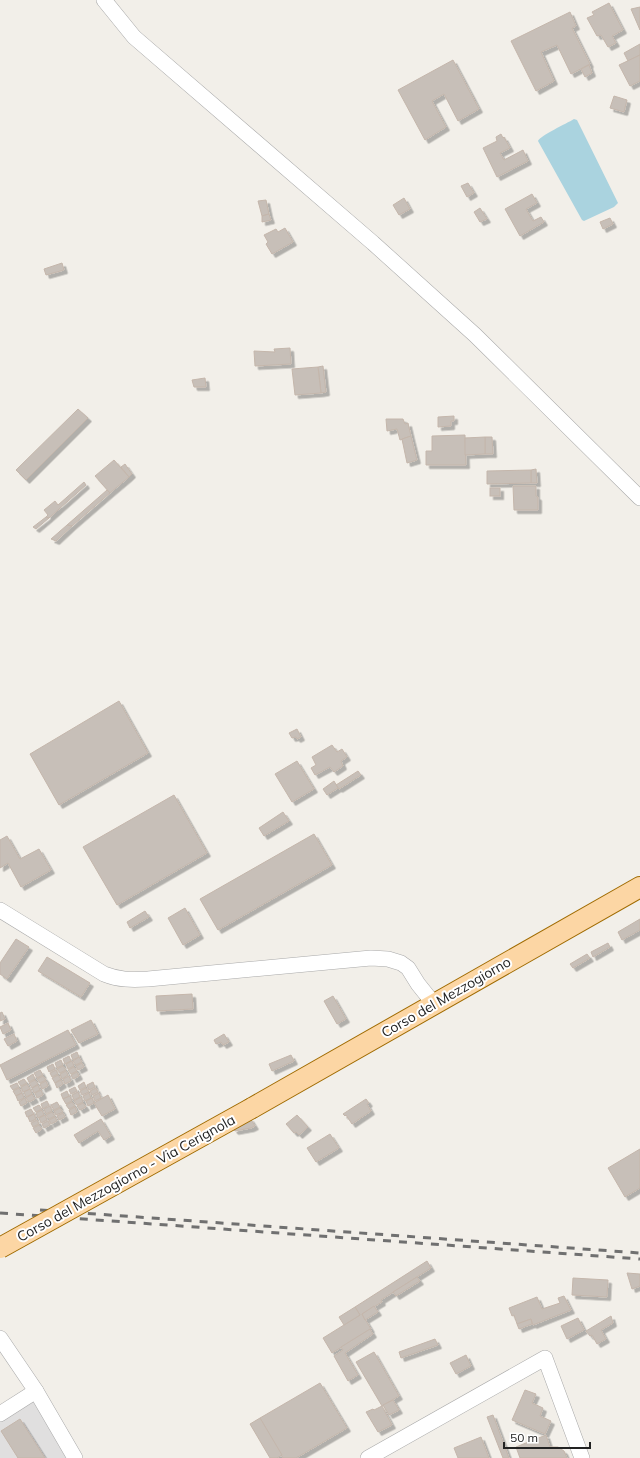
<svg xmlns="http://www.w3.org/2000/svg" width="640" height="1458" viewBox="0 0 640 1458" font-family="Mulish,sans-serif">
  <defs>
    <filter id="shadow"><feDropShadow dx="3.5" dy="3.5" stdDeviation="0" flood-color="#0004"/></filter>
  </defs>
  <rect width="100%" height="100%" fill="#f2efe9"/>
  <!-- residential -->
  <polygon fill="#e0dfdf" points="35,1398 69,1458 0,1458 0,1421"/>
  <!-- water -->
  <path fill="#aad3df" d="M574,119l3,1 5,10 36,73 -4,4 -30,14 -2,-1 -44,-79c3,-6 28,-17 36,-22z"/>
  <!-- building -->
  <g fill="#c7bfb8" stroke="#c4b6ab" filter="url(#shadow)">
    <polygon points="609,3 623,30 612,36 616,43 608,47 601,35 597,36 587,18 594,15 592,12"/>
    <polygon points="640,7 640,30 631,9"/>
    <polygon points="570,12 576,26 572,28 590,64 571,74 557,45 541,52 554,81 536,91 511,41"/>
    <polygon points="640,44 640,55 628,61 624,53"/>
    <polygon points="640,55 640,81 630,86 619,65"/>
    <polygon points="453,60 479,109 458,121 444,94 432,101 446,127 425,140 398,90"/>
    <polygon points="589,65 592,73 585,77 581,69"/>
    <polygon points="614,96 627,100 624,112 610,108"/>
    <polygon points="501,134 503,138 504,137 510,148 500,153 504,160 523,150 528,161 497,177 483,148 497,141 496,137"/>
    <polygon points="468,183 474,193 467,197 461,186"/>
    <polygon points="532,194 537,203 526,209 533,221 541,217 544,222 520,236 505,209"/>
    <polygon points="404,198 410,209 399,215 393,205"/>
    <polygon points="266,200 269,214 262,216 258,201"/>
    <polygon points="480,208 487,219 480,222 474,212"/>
    <polygon points="269,214 271,220 262,222 262,216"/>
    <polygon points="610,218 613,224 603,229 600,222"/>
    <polygon points="285,228 293,242 272,254 266,244 268,242 264,235 276,229 278,232"/>
    <polygon points="62,263 64,270 46,275 44,269"/>
    <polygon points="290,348 291,364 255,366 254,351 275,352 274,349"/>
    <polygon points="323,366 326,392 321,393 318,367"/>
    <polygon points="318,367 321,393 295,395 292,369"/>
    <polygon points="205,378 206,387 194,387 192,380"/>
    <polygon points="78,409 88,418 26,480 16,470"/>
    <polygon points="454,416 454,421 451,421 451,426 438,427 438,417"/>
    <polygon points="386,419 403,419 405,424 408,423 411,436 400,440 397,429 387,431"/>
    <polygon points="465,435 466,465 426,465 426,451 432,451 432,436"/>
    <polygon points="411,436 417,460 407,463 402,439"/>
    <polygon points="485,437 492,437 493,454 485,454"/>
    <polygon points="485,437 485,454 465,455 465,438"/>
    <polygon points="114,460 129,477 110,493 95,476"/>
    <polygon points="125,464 132,474 129,477 121,467"/>
    <polygon points="536,469 537,483 531,483 531,470"/>
    <polygon points="531,470 531,483 487,484 487,471"/>
    <polygon points="84,482 86,485 49,518 46,517 48,515 44,510 55,501 58,505"/>
    <polygon points="513,486 536,486 536,496 538,497 538,510 514,510"/>
    <rect x="490" y="488" width="10" height="8"/>
    <polygon points="107,490 110,493 72,526 67,525"/>
    <polygon points="46,517 49,518 36,529 33,527"/>
    <polygon points="67,525 72,526 56,541 51,539"/>
    <polygon points="119,701 148,753 59,805 30,754"/>
    <polygon points="297,729 301,737 297,739 296,737 292,738 289,733"/>
    <polygon points="332,745 337,752 342,749 347,757 341,761 343,766 334,772 330,767 315,775 311,768 316,765 312,757"/>
    <polygon points="297,761 314,789 292,802 275,774"/>
    <polygon points="358,771 361,775 339,789 336,785"/>
    <polygon points="334,781 338,788 327,795 323,789"/>
    <polygon points="174,795 207,853 117,905 83,847"/>
    <polygon points="283,812 289,821 264,836 259,828"/>
    <polygon points="314,834 332,865 218,930 200,899"/>
    <polygon points="7,836 20,859 39,849 51,870 21,887 8,863 0,868 0,840"/>
    <polygon points="185,908 200,935 183,945 168,918"/>
    <polygon points="145,911 149,917 130,928 127,922"/>
    <polygon points="640,919 640,930 622,940 618,932"/>
    <polygon points="16,939 29,947 7,979 0,974 0,963"/>
    <polygon points="608,943 610,947 593,957 591,952"/>
    <polygon points="587,954 590,958 573,968 570,964"/>
    <polygon points="47,957 90,983 81,997 38,971"/>
    <polygon points="192,994 193,1009 157,1011 156,996"/>
    <polygon points="333,996 346,1019 337,1024 324,1001"/>
    <polygon points="2,1012 5,1019 0,1021 0,1013"/>
    <polygon points="91,1020 98,1034 79,1043 71,1030"/>
    <polygon points="8,1023 11,1030 3,1034 0,1027"/>
    <polygon points="68,1030 76,1045 7,1080 0,1065"/>
    <polygon points="14,1034 17,1041 8,1046 4,1039"/>
    <polygon points="224,1034 229,1042 223,1045 221,1042 216,1044 214,1040"/>
    <polygon points="77,1052 79,1057 73,1060 71,1055"/>
    <polygon points="291,1055 294,1061 272,1071 269,1064"/>
    <polygon points="69,1056 71,1061 65,1064 63,1059"/>
    <polygon points="79,1057 82,1062 76,1065 73,1061"/>
    <polygon points="61,1060 63,1065 57,1068 55,1063"/>
    <polygon points="72,1061 74,1066 68,1069 66,1064"/>
    <polygon points="82,1063 84,1067 78,1070 76,1066"/>
    <polygon points="53,1064 55,1069 49,1072 47,1067"/>
    <polygon points="63,1066 66,1070 60,1073 57,1069"/>
    <polygon points="74,1067 77,1071 71,1074 68,1070"/>
    <polygon points="40,1070 43,1075 37,1078 34,1073"/>
    <polygon points="56,1070 58,1074 52,1077 50,1073"/>
    <polygon points="66,1071 68,1075 62,1079 60,1074"/>
    <polygon points="77,1072 79,1076 73,1079 71,1075"/>
    <polygon points="33,1074 35,1079 29,1082 27,1078"/>
    <polygon points="58,1075 61,1079 55,1083 52,1078"/>
    <polygon points="43,1076 46,1080 40,1083 37,1079"/>
    <polygon points="69,1076 71,1081 65,1084 63,1079"/>
    <polygon points="24,1079 27,1083 21,1086 18,1082"/>
    <polygon points="35,1080 38,1084 32,1088 29,1083"/>
    <polygon points="61,1080 63,1084 57,1088 55,1083"/>
    <polygon points="46,1081 48,1086 42,1089 40,1084"/>
    <polygon points="84,1082 86,1087 80,1090 78,1086"/>
    <polygon points="93,1082 95,1087 89,1090 87,1085"/>
    <polygon points="17,1083 19,1087 13,1090 10,1086"/>
    <polygon points="27,1084 30,1089 23,1092 21,1087"/>
    <polygon points="38,1085 40,1090 34,1093 32,1088"/>
    <polygon points="75,1087 77,1091 71,1094 69,1090"/>
    <polygon points="19,1088 22,1093 16,1096 13,1091"/>
    <polygon points="86,1088 89,1092 82,1095 80,1091"/>
    <polygon points="96,1088 98,1092 92,1095 90,1091"/>
    <polygon points="30,1089 32,1094 26,1097 24,1092"/>
    <polygon points="41,1090 43,1095 37,1098 35,1093"/>
    <polygon points="67,1091 69,1096 63,1099 61,1094"/>
    <polygon points="78,1092 80,1097 74,1100 72,1095"/>
    <polygon points="22,1093 24,1098 18,1101 16,1096"/>
    <polygon points="89,1093 91,1098 85,1101 83,1096"/>
    <polygon points="99,1093 101,1098 95,1101 93,1096"/>
    <polygon points="32,1094 35,1099 29,1102 26,1098"/>
    <polygon points="108,1095 115,1109 102,1116 94,1103"/>
    <polygon points="70,1096 72,1101 66,1104 63,1099"/>
    <polygon points="81,1097 83,1102 77,1105 74,1101"/>
    <polygon points="25,1098 27,1103 21,1106 19,1102"/>
    <polygon points="92,1098 94,1103 88,1106 86,1101"/>
    <polygon points="366,1099 369,1103 367,1104 371,1111 352,1124 346,1115 345,1116 343,1114"/>
    <polygon points="47,1101 49,1105 43,1109 41,1104"/>
    <polygon points="57,1102 60,1107 54,1110 51,1105"/>
    <polygon points="72,1102 75,1106 69,1109 66,1105"/>
    <polygon points="83,1103 86,1107 80,1110 77,1106"/>
    <polygon points="39,1105 42,1109 36,1112 33,1108"/>
    <polygon points="50,1106 52,1111 46,1114 44,1109"/>
    <polygon points="75,1107 77,1112 71,1115 69,1110"/>
    <polygon points="60,1108 63,1112 56,1115 54,1111"/>
    <polygon points="31,1109 34,1114 27,1117 25,1112"/>
    <polygon points="42,1110 44,1115 38,1118 36,1113"/>
    <polygon points="52,1112 55,1116 49,1119 46,1115"/>
    <polygon points="63,1113 65,1117 59,1120 57,1116"/>
    <polygon points="34,1114 36,1119 30,1122 28,1117"/>
    <polygon points="45,1115 47,1120 41,1123 39,1118"/>
    <polygon points="297,1115 308,1127 299,1135 296,1132 294,1133 286,1124"/>
    <polygon points="55,1117 57,1121 51,1124 49,1120"/>
    <polygon points="250,1118 255,1126 251,1128 235,1131 233,1129"/>
    <polygon points="101,1119 111,1136 104,1140 98,1131 79,1143 74,1135"/>
    <polygon points="37,1120 39,1124 33,1127 31,1123"/>
    <polygon points="48,1121 50,1125 44,1128 42,1124"/>
    <polygon points="39,1125 42,1129 36,1133 33,1128"/>
    <polygon points="330,1134 339,1148 316,1162 307,1148"/>
    <polygon points="640,1149 640,1188 625,1197 608,1168"/>
    <polygon points="427,1261 431,1268 381,1300 382,1302 362,1314 371,1329 332,1353 323,1338 360,1315 355,1307"/>
    <polygon points="627,1273 640,1274 640,1286 632,1289"/>
    <polygon points="417,1277 420,1281 396,1296 393,1292"/>
    <polygon points="573,1278 608,1280 607,1297 572,1295"/>
    <polygon points="564,1296 571,1310 533,1325 531,1319 517,1324 514,1315 512,1316 509,1308 537,1297 542,1309 560,1303 558,1298"/>
    <polygon points="374,1306 378,1312 365,1320 362,1314"/>
    <polygon points="355,1307 360,1315 344,1325 339,1317"/>
    <polygon points="611,1316 613,1323 601,1330 606,1339 597,1344 592,1335 590,1336 586,1331"/>
    <polygon points="578,1318 584,1330 567,1339 561,1326"/>
    <polygon points="531,1319 532,1324 519,1329 517,1324"/>
    <polygon points="370,1329 373,1334 345,1353 358,1375 348,1381 334,1356 343,1350 341,1347"/>
    <polygon points="435,1339 438,1345 401,1358 399,1352"/>
    <polygon points="374,1352 399,1396 382,1406 356,1362"/>
    <polygon points="466,1355 471,1366 456,1374 450,1363"/>
    <polygon points="320,1383 347,1428 296,1458 283,1458 260,1418"/>
    <polygon points="525,1390 536,1394 532,1403 543,1408 540,1416 551,1421 545,1434 512,1420"/>
    <polygon points="393,1400 399,1410 389,1415 383,1405"/>
    <polygon points="382,1406 392,1425 378,1432 366,1412 373,1409 374,1410"/>
    <polygon points="493,1415 509,1458 503,1458 487,1417"/>
    <polygon points="260,1418 282,1455 277,1458 270,1458 250,1424"/>
    <polygon points="20,1419 45,1458 18,1458 1,1431"/>
    <polygon points="546,1435 550,1447 558,1447 564,1451 567,1458 520,1458 516,1447"/>
    <polygon points="481,1437 489,1458 458,1458 454,1448"/>
  </g>
  <g fill="none" stroke-linecap="round" stroke-linejoin="round">
    <defs>
      <g id="minor">
        <polyline points="104,0 134,37 373,243 475,335 640,498"/>
        <path d="M0,910l104,64c15,6 28,6 44,5l223,-21 17,1 13,4 7,5 10,16 16,20"/>
        <polyline points="0,1338 36,1391"/>
        <polyline points="0,1414 36,1391 75,1458"/>
        <polyline points="368,1458 545,1358 582,1458"/>
      </g>
      <polyline id="major" points="252,1108 640,887"/>
    </defs>
    <!-- minor casing -->
    <use href="#minor" stroke="#a9a9a9" stroke-width="16"/>
    <!-- major casing -->
    <use href="#major" stroke="#a06b00" stroke-width="22"/>
    <!-- minor -->
    <use href="#minor" stroke="#fff" stroke-width="15"/>
    <!-- major -->
    <use href="#major" stroke="#fcd6a4" stroke-width="20"/>
    <!-- rail -->
    <g stroke="#707070" stroke-width="3" stroke-dasharray="8 8" stroke-linecap="butt">
      <polyline points="40,1210 640,1253"/>
      <polyline points="0,1213 640,1259"/>
    </g>
    <defs>
      <polyline id="major-bridge" points="0,1248 252,1108"/>
    </defs>
    <!-- major-bridge casing -->
    <use href="#major-bridge" stroke="#a06b00" stroke-width="22" stroke-linecap="butt"/>
    <!-- major-bridge -->
    <use href="#major-bridge" stroke="#fcd6a4" stroke-width="20"/>
  </g>
  <g text-anchor="middle" dominant-baseline="central" stroke-width="4" stroke-linejoin="round" paint-order="stroke">
    <!-- street labels -->
    <g font-size="14" fill="#222" stroke="#fff">
      <text transform="translate(446 997) rotate(-30)">Corso del Mezzogiorno</text>
      <text transform="translate(126 1178) rotate(-29)">Corso del Mezzogiorno - Via Cerignola</text>
    </g>
  </g>
  <!-- scale -->
  <path d="M504 1442v6h86v-6" fill="none" stroke="#222222" stroke-width="2"/>
  <text x="510" y="1442" font-size="12" fill="#222222" stroke="#ffffff" stroke-width="3" paint-order="stroke">50 m</text>
</svg>
